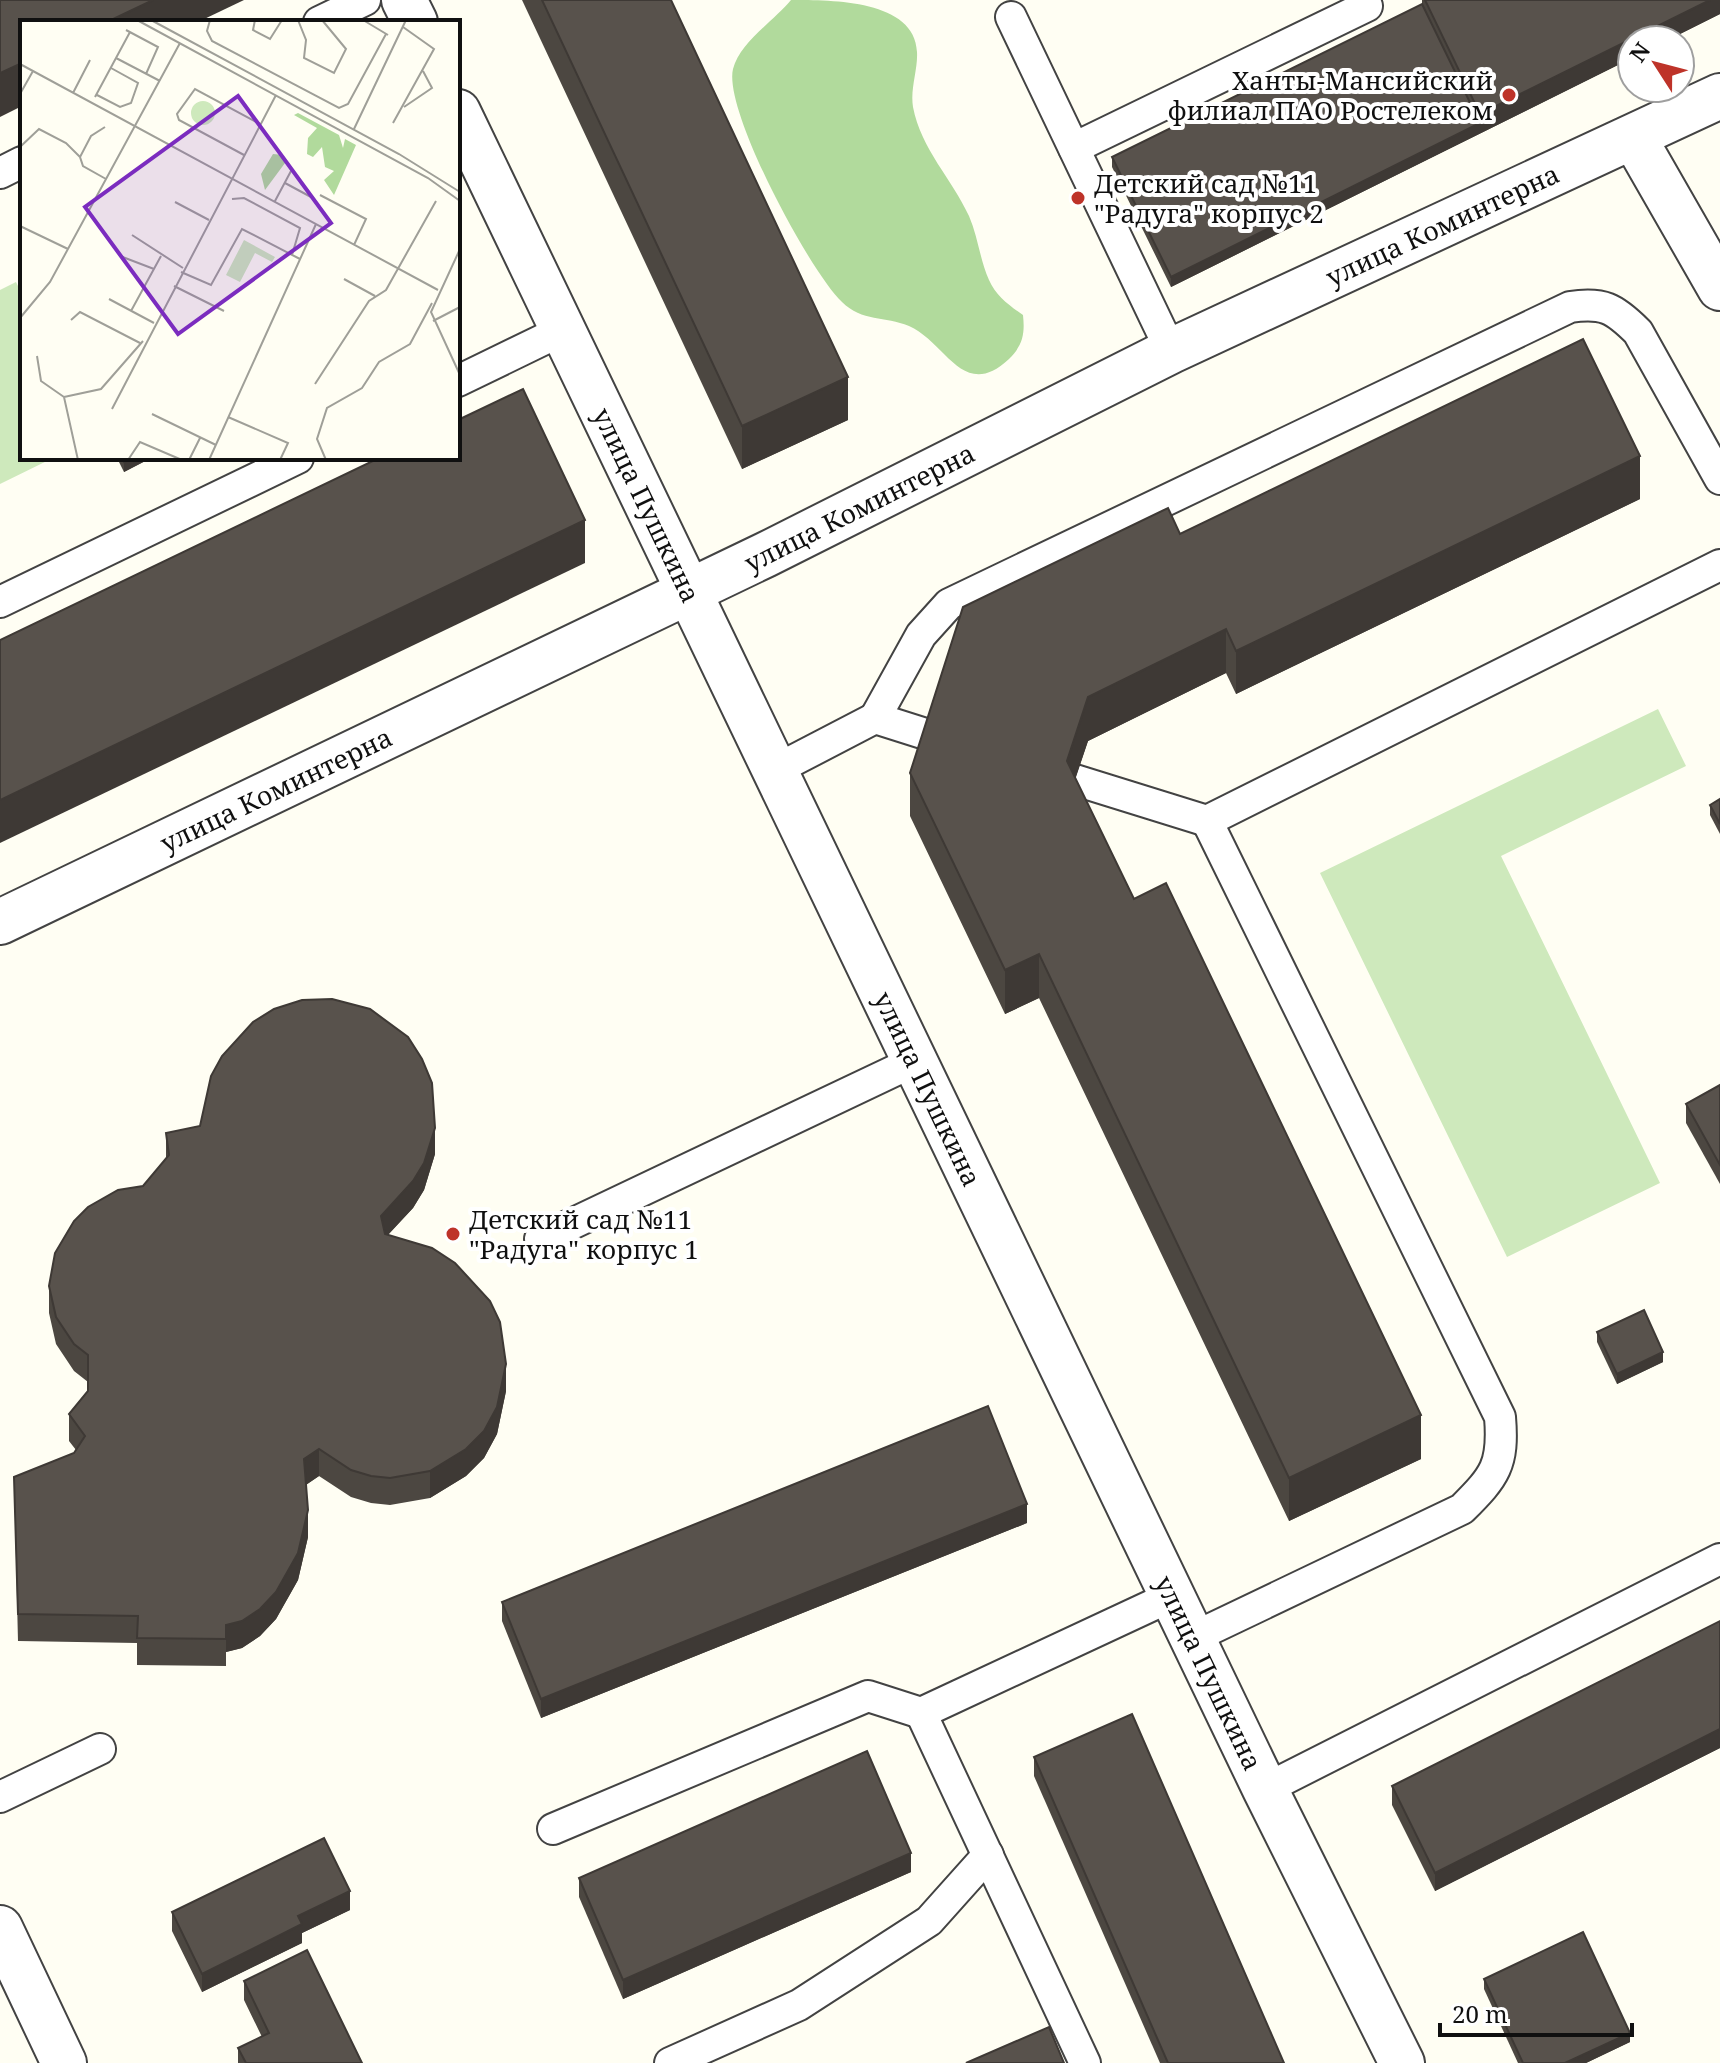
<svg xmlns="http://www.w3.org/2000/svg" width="1720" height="2063" viewBox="0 0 1720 2063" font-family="'Noto Serif',serif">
  <rect width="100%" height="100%" fill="#fffef3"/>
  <!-- green -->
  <g fill="#cee9bc">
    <polygon points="16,282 22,294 22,458 53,458 0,484 0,290"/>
    <polygon points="1658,709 1686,766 1501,856 1660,1183 1507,1257 1320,873"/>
  </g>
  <!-- forest -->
  <path fill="#b1da9c" d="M791,0c42,0 124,0 126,52 1,18 -7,36 -4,55 8,42 39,72 56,109 9,21 11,44 20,64 7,16 21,26 34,35 2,19 0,30 -14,44 -46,43 -63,-17 -100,-33 -24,-10 -47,-4 -67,-24 -32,-30 -119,-192 -109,-233 7,-27 41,-48 58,-69z"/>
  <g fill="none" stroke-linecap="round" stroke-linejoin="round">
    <defs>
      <g id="service">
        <polyline points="1011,17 1171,351"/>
        <polyline points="319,22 365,0"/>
        <polyline points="1074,148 1367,6"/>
        <polyline points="0,173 22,162"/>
        <polyline points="458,381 563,330"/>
        <polyline points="0,602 298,458"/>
        <path d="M875,718l46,-83 28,-31 621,-297c33,-5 44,1 68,25l82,147"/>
        <polyline points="775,770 875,718 935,737"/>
        <polyline points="1075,780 1207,821"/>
        <polyline points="540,1239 915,1061"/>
        <path d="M1192,1638l270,-129c33,-33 42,-44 38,-92l-293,-596 513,-256"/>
        <polyline points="921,1713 1085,2063"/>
        <polyline points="1265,1789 1720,1559"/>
        <polyline points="0,1797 100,1749"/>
        <polyline points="553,1829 868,1696 921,1713 1172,1596"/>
        <polyline points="670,2063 799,2005 929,1921 988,1855"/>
      </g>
      <g id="minor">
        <polyline points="404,0 415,22"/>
        <path id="s1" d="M458,112l807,1677 137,274"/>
        <polyline points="1634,138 1720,288"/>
        <polyline points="0,1928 64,2063"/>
      </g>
      <g id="tertiary">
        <path id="s2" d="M0,922l765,-367 406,-204 549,-255"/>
      </g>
    </defs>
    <!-- service casing -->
    <use href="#service" stroke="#434343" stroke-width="34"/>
    <!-- minor casing -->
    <use href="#minor" stroke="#434343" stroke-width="48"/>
    <!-- tertiary casing -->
    <use href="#tertiary" stroke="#434343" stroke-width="48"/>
    <!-- service -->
    <use href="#service" stroke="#fff" stroke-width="30"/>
    <!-- minor -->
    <use href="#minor" stroke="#fff" stroke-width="44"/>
    <!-- tertiary -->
    <use href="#tertiary" stroke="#fff" stroke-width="44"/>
  </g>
  <!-- wall -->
  <g fill="#4c4741">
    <polygon points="522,0 671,0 848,420 742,469"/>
    <polygon points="1422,0 1720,0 1720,14 1668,40 1632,40 1632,58 1171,287 1112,167 1112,157 1422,4"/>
    <polygon points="117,458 151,458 124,472"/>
    <polygon points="1640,499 1236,694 1226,673 1088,741 1075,779 1134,899 1421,1459 1289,1521 1039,998 1005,1014 910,816 910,773 1180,534"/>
    <polygon points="1720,799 1720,834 1710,815 1710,805"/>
    <polygon points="1720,1085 1720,1184 1686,1123 1686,1104"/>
    <polygon points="166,1133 435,1154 424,1190 413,1208 388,1235 506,1391 497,1434 484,1458 466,1476 430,1498 390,1505 371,1503 351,1497 319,1476 306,1485 308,1537 298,1580 276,1619 260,1636 242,1648 226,1652 226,1666 137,1665 137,1643 18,1641 14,1477 74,1453 76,1450 69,1441 69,1414 88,1391 88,1382 74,1371 56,1344 49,1313 49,1286 143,1186 166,1160"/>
    <polygon points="1597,1332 1663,1362 1617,1384 1597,1342"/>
    <polygon points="1027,1523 541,1718 502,1621 502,1602"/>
    <polygon points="1720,1621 1720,1748 1435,1891 1392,1805 1392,1786"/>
    <polygon points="1034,1757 1284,2063 1160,2063 1034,1776"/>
    <polygon points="911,1872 623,1999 579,1897 579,1878"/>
    <polygon points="350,1910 302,1933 302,1943 202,1992 172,1931 172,1912"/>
    <polygon points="1484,1979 1630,2042 1586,2063 1518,2063 1484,1989"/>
    <polygon points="244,1981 362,2063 238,2063 238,2048 262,2037 244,2000"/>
  </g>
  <!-- shaded-wall -->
  <g fill="#3e3935">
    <polygon points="153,0 244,0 198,22 107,22"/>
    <polygon points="1710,0 1720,0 1720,14 1668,40 1632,40 1632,58 1171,287 1171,277 1480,123 1480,114"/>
    <polygon points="22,63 22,106 0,117 0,73"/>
    <polygon points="848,377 848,420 742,469 742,426"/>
    <polygon points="1640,456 1640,499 1236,694 1236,651"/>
    <polygon points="132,458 151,458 124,472 124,462"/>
    <polygon points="585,520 585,563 0,843 0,800"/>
    <polygon points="1226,629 1226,673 1088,741 1067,804 1067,761 1088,697"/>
    <polygon points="1039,954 1039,998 1005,1014 1005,970"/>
    <polygon points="435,1128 435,1154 424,1190 413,1208 381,1242 381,1216"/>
    <polygon points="1663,1352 1663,1362 1617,1384 1617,1374"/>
    <polygon points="506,1364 506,1391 497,1434 484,1458 466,1476 430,1498 430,1471"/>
    <polygon points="1421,1415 1421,1459 1289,1521 1289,1478"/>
    <polygon points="319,1449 319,1476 304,1486 304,1459"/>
    <polygon points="1027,1504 1027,1523 541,1718 541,1699"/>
    <polygon points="308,1510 308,1537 298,1580 276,1619 260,1636 242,1648 226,1652 226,1625"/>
    <polygon points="1720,1729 1720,1748 1435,1891 1435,1873"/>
    <polygon points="911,1853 911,1872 623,1999 623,1980"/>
    <polygon points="350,1891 350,1910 302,1933 302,1943 202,1992 202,1974 298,1916"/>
    <polygon points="1630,2033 1630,2042 1586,2063 1565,2063"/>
  </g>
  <!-- building -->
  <g fill="#58524c" stroke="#3e3935" stroke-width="2">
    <polygon points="0,0 153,0 107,22 22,22 22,63 0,73"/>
    <polygon points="542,0 671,0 848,377 742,426"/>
    <polygon points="1425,0 1710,0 1480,114"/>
    <polygon points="1422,4 1480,123 1171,277 1112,157"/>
    <polygon points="1583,339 1640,456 1236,651 1226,629 1088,697 1067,761 1134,899 1166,883 1421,1415 1289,1478 1039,954 1005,970 910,773 963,607 1168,508 1180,534"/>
    <polygon points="523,389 585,520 0,800 0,640 379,458 458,458 458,420"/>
    <polygon points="122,458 132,458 124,462"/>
    <polygon points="1720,799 1720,824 1710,805"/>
    <polygon points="332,999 370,1009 408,1037 422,1059 432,1083 435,1128 424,1163 413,1181 381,1216 385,1234 432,1248 455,1263 490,1301 500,1322 506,1364 497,1407 484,1431 466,1449 430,1471 390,1478 371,1476 351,1470 319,1449 304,1459 308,1510 298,1553 276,1592 260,1609 242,1621 226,1625 226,1639 137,1638 138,1616 18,1614 14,1477 74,1453 85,1436 69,1414 88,1391 88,1355 74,1344 56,1317 49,1286 55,1253 74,1221 88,1207 118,1190 143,1186 169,1155 166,1133 200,1126 211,1076 222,1056 253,1022 274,1009 302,1000"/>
    <polygon points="1720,1085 1720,1165 1686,1104"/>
    <polygon points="1644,1310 1663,1352 1617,1374 1597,1332"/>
    <polygon points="988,1406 1027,1504 541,1699 502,1602"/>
    <polygon points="1720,1621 1720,1729 1435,1873 1392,1786"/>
    <polygon points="1132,1714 1284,2063 1168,2063 1034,1757"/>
    <polygon points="867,1751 911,1853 623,1980 579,1878"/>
    <polygon points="324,1838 350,1891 298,1916 302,1924 202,1974 172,1912"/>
    <polygon points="1583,1932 1630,2033 1565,2063 1523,2063 1484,1979"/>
    <polygon points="307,1950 362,2063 246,2063 238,2048 269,2033 244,1981"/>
    <polygon points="1049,2027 1064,2063 966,2063"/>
  </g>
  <!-- markers -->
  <g fill="#be3329" stroke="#fff" stroke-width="3">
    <circle cx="1509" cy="95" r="8"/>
    <circle cx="1078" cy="198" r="8"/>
    <circle cx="453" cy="1234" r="8"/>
  </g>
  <g text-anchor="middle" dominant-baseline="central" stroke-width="8" stroke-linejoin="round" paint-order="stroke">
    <!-- poi labels -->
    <g font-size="26" fill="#101010" stroke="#fff" text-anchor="start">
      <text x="1493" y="80" text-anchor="end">Ханты-Мансийский<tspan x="1493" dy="30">филиал ПАО Ростелеком</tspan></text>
      <text x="1094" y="183">Детский сад №11<tspan x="1094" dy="30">"Радуга" корпус 2</tspan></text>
      <text x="469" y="1219">Детский сад №11<tspan x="469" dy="30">"Радуга" корпус 1</tspan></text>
    </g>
    <!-- street labels -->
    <g font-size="26" fill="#101010" stroke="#fff">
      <text stroke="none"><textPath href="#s2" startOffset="1602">улица Коминтерна</textPath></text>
      <text stroke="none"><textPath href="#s1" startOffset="436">улица Пушкина</textPath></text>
      <text stroke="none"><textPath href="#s2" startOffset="954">улица Коминтерна</textPath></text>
      <text stroke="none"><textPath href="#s2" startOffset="306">улица Коминтерна</textPath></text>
      <text stroke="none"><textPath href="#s1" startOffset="1084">улица Пушкина</textPath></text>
      <text stroke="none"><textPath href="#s1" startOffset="1732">улица Пушкина</textPath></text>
    </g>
  </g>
  <!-- overview -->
  <g transform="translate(20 20)">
    <rect width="440" height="440" fill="#fffef3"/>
    <path d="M171 93a12 12 0 1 1 24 0a12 12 0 1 1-24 0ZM224,220l31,17 -3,5 -17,-9 -15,29 -14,-7z" fill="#cee9bc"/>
    <path d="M278,93l41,22 4,13 2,-9 11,6 -22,50 -10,-15 10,-9 -9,-4 -3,-20 -9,10 -6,-3 1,-16 9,-10 -23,-13zM253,134l10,1 2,8 -20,27 -4,-16z" fill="#b1da9c"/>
    <path fill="none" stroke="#9f9f98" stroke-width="2" d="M117,0l291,158 32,23M131,0l248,134 61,38M190,0l-3,11 5,10 127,67 9,-4 38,-70M235,0l-2,10 17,9 12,-19M278,0l8,20 -2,18 30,15 12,-24 -24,-29M343,0l25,15M106,10l32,17 -12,27M96,38l44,23M0,44l418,226M53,73l17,-33M0,74l13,-23M77,75l23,12 11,-4 7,-20 -27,-15M75,77l35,-65M384,87l28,-19 -9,-17M373,103l41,-74 -31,-22M85,107l-14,9 -11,21 3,9 23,13M334,109l52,-109M0,127l19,-18 27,14 14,14M224,135l-65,-35 -2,-6 18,-25 65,35M265,163l26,14M300,175l46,24 -12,26M212,179l12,-1 56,30 -8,27M255,181l16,-30M155,182l34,18M0,206l48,23M112,215l51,33M440,229l-29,63 29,63M100,236l34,13M161,252l30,13 31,-56 58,30M324,259l31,17M154,266l50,25M89,279l45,24M111,291l30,-55M0,298l30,-36 130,-239M51,300l9,-8 60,31M413,301l27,-14M17,336l4,25 23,16 14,63M295,364l54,-83 17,-11 50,-89M44,377l37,-8 42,-48M92,389l164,-314M132,394l64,31M208,397l60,26 -8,17M108,440l12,-18 42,18M169,440l11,-22M189,440l107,-236M306,440l-9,-21 10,-31 35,-20 17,-26 31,-18 22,-41"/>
    <path fill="#7b2cbf" fill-opacity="0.15" stroke="#7b2cbf" stroke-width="4" d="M218,76l93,127 -153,111 -93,-127z"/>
    <rect width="440" height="440" fill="none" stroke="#101010" stroke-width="4"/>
  </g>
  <!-- north arrow -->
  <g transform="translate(1656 64) rotate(306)"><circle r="38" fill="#ffffff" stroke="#9f9f9f" stroke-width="2"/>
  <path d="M0-6L14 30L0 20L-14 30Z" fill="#be3329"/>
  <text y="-12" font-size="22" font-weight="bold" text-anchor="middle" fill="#101010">N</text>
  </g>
  <!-- scale -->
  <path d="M1440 2023v12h192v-12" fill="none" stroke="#101010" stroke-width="4"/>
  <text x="1452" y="2023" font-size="24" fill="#101010" stroke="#ffffff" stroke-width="6" paint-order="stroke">20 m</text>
</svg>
